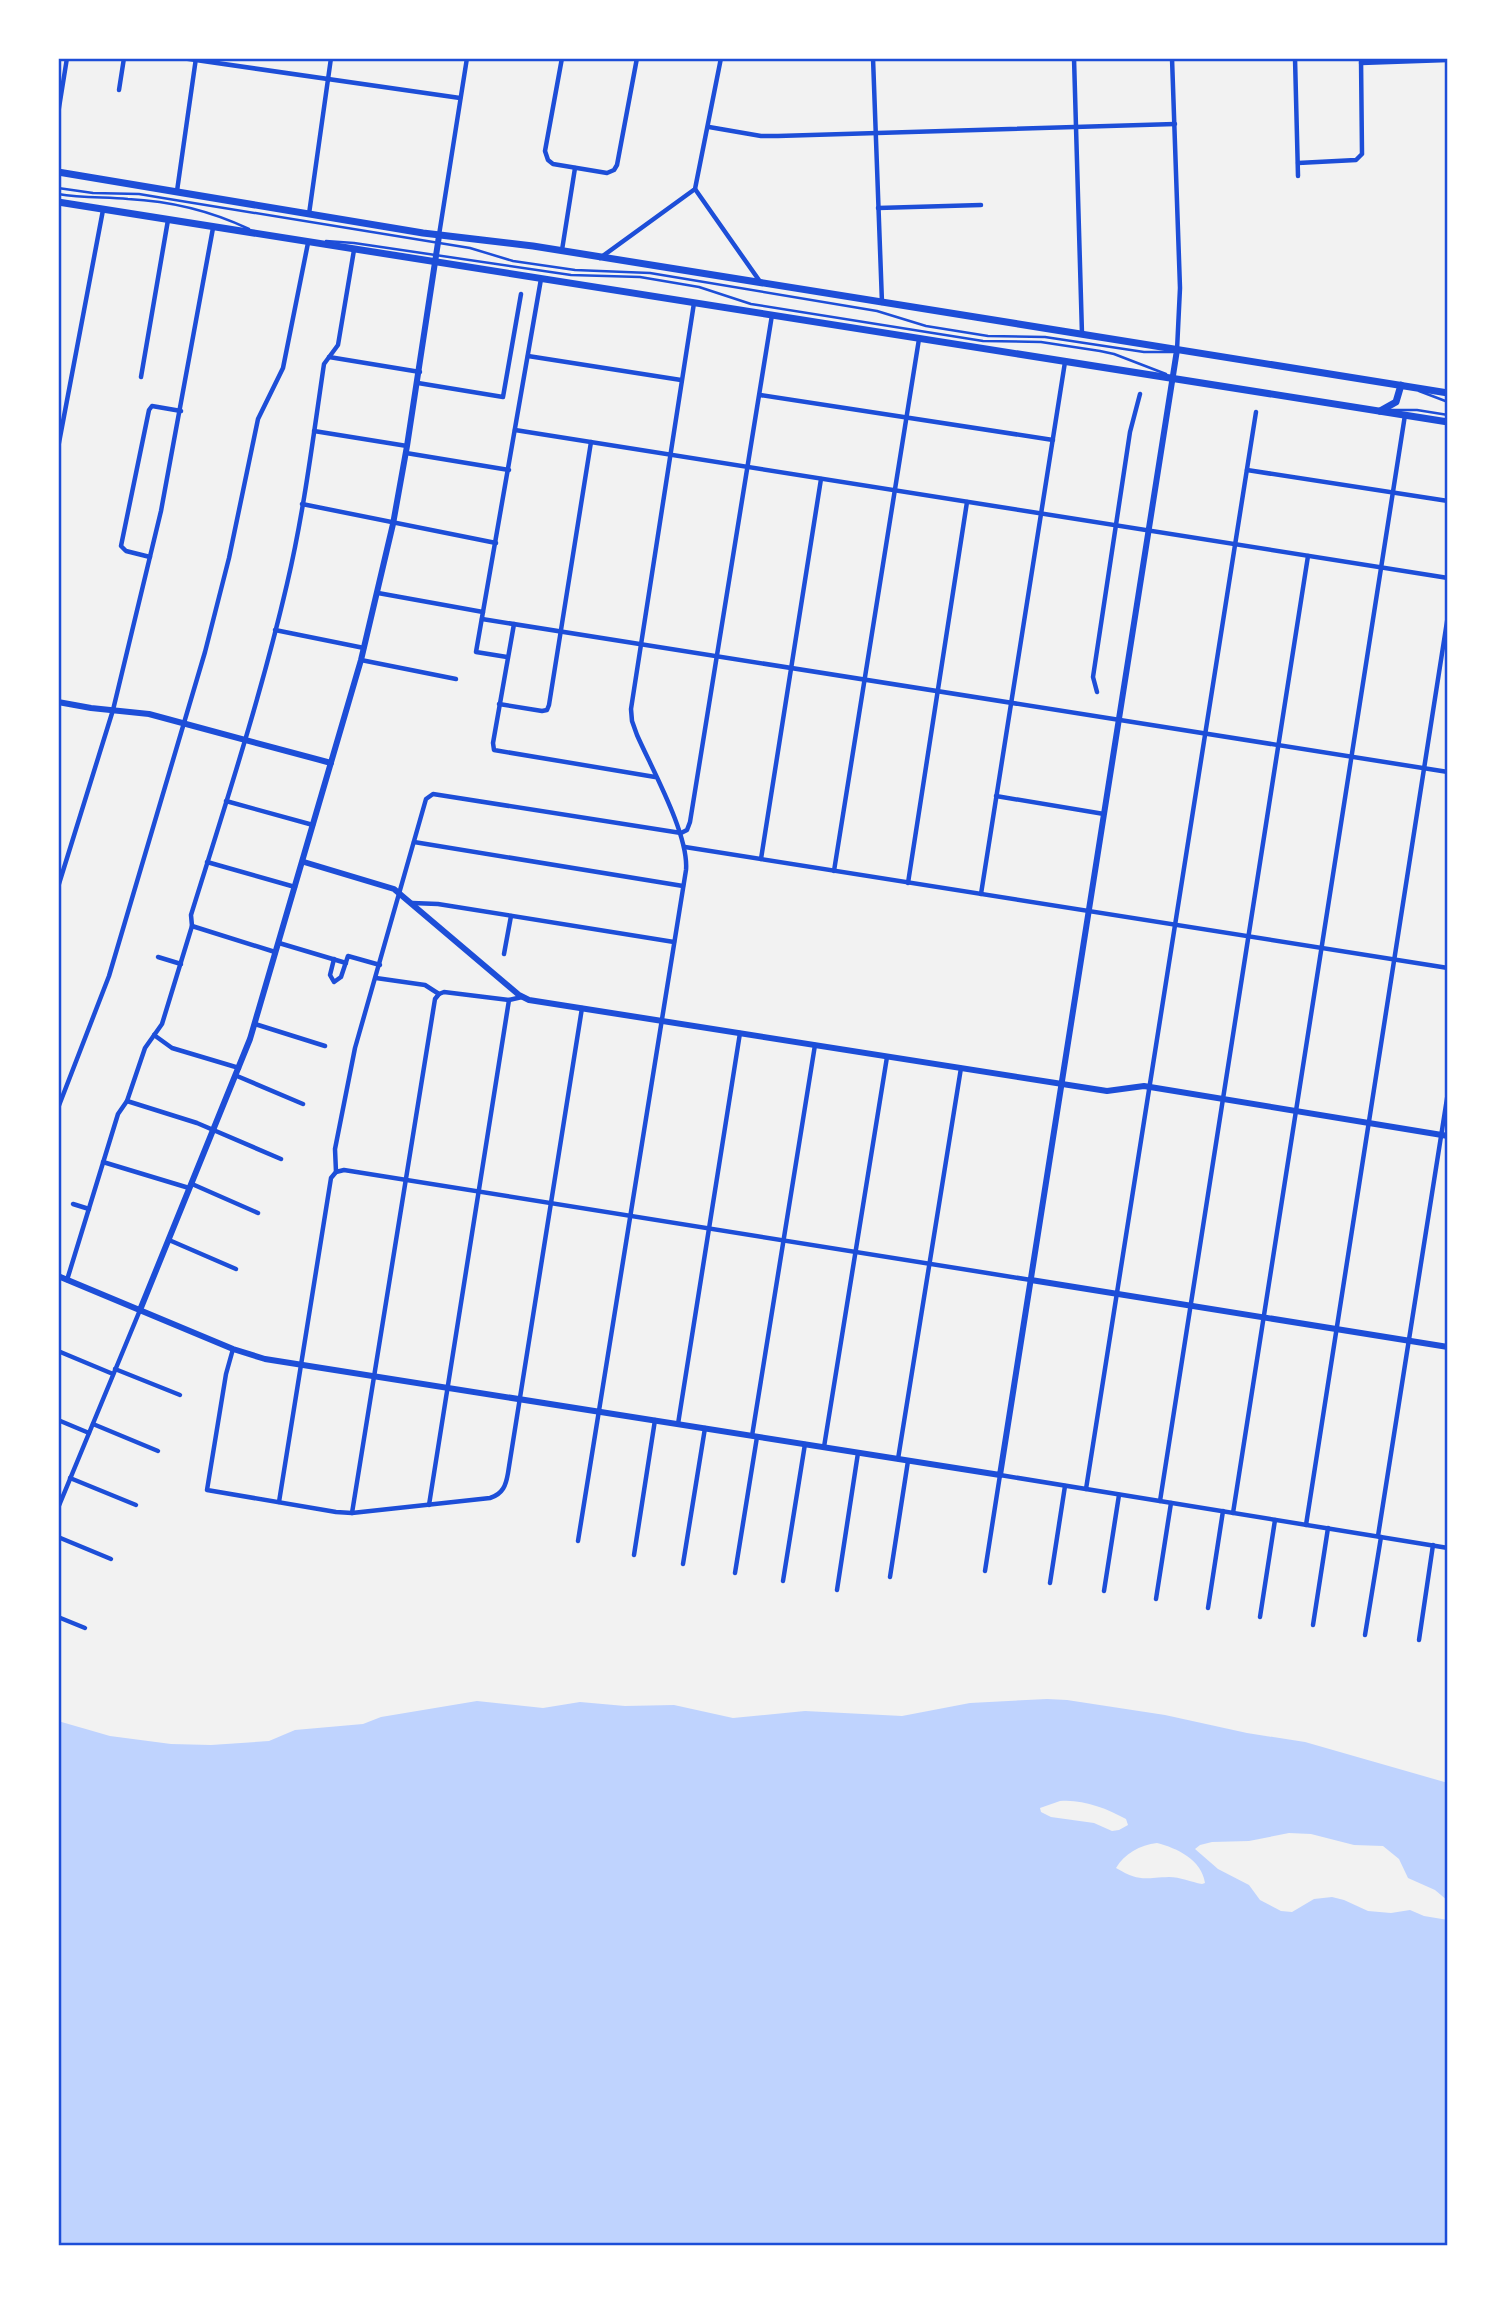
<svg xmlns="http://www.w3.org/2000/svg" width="1506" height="2303" viewBox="0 0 1506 2303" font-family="Lora,serif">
  <rect width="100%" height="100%" fill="#f2f2f2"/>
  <!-- water -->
  <path fill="#bfd3fe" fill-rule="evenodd" d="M1047,1699l20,1 98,15 82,18 58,9 143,41v118l-13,-11 -27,-12 -9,-19 -16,-13 -29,-1 -43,-11 -22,-1 -40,8 -37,1 -12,3 -5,4 23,20 31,16 11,15 21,11 11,1 22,-13 18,-2 12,3 24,11 23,2 19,-3 14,6 24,4v325h-1390v-524l52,15 61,8 40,1 58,-4 26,-11 68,-6 18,-7 96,-16 66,7 37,-6 45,4 49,-1 59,13 72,-7 97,5 68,-13zM1060,1801c22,-2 46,7 66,18l2,6 -9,5 -7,1 -18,-8 -43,-6 -10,-5 -1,-4zM1157,1843c20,5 45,17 48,40l-3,1c-11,-2 -22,-7 -33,-7 -26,1 -29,5 -53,-9 8,-14 24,-23 41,-25z"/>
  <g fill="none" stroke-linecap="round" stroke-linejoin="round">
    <!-- service -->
    <g stroke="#1d4ed8" stroke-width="2.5">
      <polyline points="58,188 93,193 139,194 175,200 470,248 513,261 575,270 650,273 877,311 926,326 988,336 1045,337 1144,352 1173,352"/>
      <path d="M58,194c24,4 46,3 70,5 42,2 83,12 121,30"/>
      <polyline points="326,241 354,243 571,275 640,277 699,287 751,304 983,341 1041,342 1100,351 1114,354 1166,374"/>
      <polyline points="1419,391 1448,402"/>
      <polyline points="1389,410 1417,410 1448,415"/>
    </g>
    <!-- minor -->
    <g stroke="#1d4ed8" stroke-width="4.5">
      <polyline points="182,58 460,98"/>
      <polyline points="562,58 545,151 548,160 553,164 607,173 614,170 617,165 637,58"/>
      <polyline points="873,58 882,303"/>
      <polyline points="1074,58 1082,334"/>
      <polyline points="1172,58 1180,288 1177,350"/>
      <polyline points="1295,58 1298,176"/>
      <polyline points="1361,63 1448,60"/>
      <polyline points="119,90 124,58"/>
      <polyline points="58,114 67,58"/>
      <polyline points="709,127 761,136 778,136 1175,124"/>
      <polyline points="1298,163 1356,160 1362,154 1361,58"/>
      <polyline points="695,189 761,283"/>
      <polyline points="177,191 196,58"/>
      <polyline points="878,208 981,205"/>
      <polyline points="309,214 331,58"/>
      <polyline points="439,235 467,58"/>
      <polyline points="562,250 575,168"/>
      <polyline points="600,258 695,189 721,58"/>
      <polyline points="528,356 681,380"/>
      <polyline points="329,357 420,372"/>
      <polyline points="141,377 168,220"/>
      <polyline points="418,383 503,397 521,294"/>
      <polyline points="760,395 1053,440"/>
      <polyline points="515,430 1448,578"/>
      <polyline points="314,431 407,446"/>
      <polyline points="58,448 103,210"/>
      <polyline points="406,453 509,470"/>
      <polyline points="1247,470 1448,501"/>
      <polyline points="302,504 496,543"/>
      <polyline points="150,557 126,551 121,546 149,410 152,406 181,411"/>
      <polyline points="378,593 483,612"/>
      <polyline points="482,619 1448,772"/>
      <polyline points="514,624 493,743 494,750 655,777"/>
      <polyline points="275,630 364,648"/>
      <polyline points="507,657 476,652 541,279"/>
      <polyline points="361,660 456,679"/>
      <polyline points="1097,692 1093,677 1130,432 1140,394"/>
      <polyline points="499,704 542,711 547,710 549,705 591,442"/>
      <polyline points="996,796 1104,814"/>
      <polyline points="226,801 313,825"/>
      <polyline points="414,842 683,886"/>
      <polyline points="685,847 1448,968"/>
      <polyline points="761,859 821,479"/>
      <polyline points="207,862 295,887"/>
      <polyline points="834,871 919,339"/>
      <polyline points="908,883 967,502"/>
      <polyline points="58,887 113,710 161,511 213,228"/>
      <polyline points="981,894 1065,362"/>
      <polyline points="412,903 438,904 674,942"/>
      <polyline points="192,926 275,952"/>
      <polyline points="279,943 346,963"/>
      <polyline points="504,954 511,916"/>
      <polyline points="158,957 181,964"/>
      <polyline points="334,959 330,975 334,982 341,977 348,956 380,965"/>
      <polyline points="376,978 425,985 439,994 444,992 509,1000 522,997"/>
      <polyline points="255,1024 325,1046"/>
      <polyline points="154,1035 172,1048 239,1068"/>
      <polyline points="237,1076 303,1104"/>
      <polyline points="127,1101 197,1123 281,1159"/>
      <polyline points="58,1108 109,976 205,652 229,558 258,419 283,368 308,243"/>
      <polyline points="103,1162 189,1188"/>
      <polyline points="336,1172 344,1170 1031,1280"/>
      <polyline points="192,1184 258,1213"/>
      <polyline points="73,1204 89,1209"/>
      <polyline points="169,1240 236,1269"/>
      <path d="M67,1280l51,-166 9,-13 18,-53 17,-24 30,-98 -1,-11c34,-109 70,-219 96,-331 17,-72 26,-146 37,-220l14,-19 16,-95"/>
      <path d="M233,1349l-7,25 -19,116 129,22 16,1 138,-15c13,-4 16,-13 18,-25l74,-465"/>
      <polyline points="58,1351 113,1374"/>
      <polyline points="115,1369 180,1395"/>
      <polyline points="58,1420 89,1433"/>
      <polyline points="93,1424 158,1451"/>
      <polyline points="678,1424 740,1033"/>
      <polyline points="752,1436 815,1045"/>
      <polyline points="824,1447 887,1057"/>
      <polyline points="898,1459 961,1068"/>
      <polyline points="70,1478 136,1505"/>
      <polyline points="1086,1489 1256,412"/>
      <polyline points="1160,1501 1308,556"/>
      <polyline points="279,1502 331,1178 336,1172 335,1149 355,1048 426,799 433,794 681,833 687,830 690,822 772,315"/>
      <polyline points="429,1505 509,1000"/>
      <polyline points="58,1508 140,1310"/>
      <polyline points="352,1513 435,999 439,994"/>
      <polyline points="1233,1513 1405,415"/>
      <polyline points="1306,1525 1448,615"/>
      <polyline points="1378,1536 1448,1092"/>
      <polyline points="58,1537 111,1559"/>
      <path d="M578,1541l108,-671c3,-35 -34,-101 -49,-135l-5,-14 -1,-12 63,-406"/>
      <polyline points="634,1555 655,1420"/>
      <polyline points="683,1564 705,1428"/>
      <polyline points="985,1571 1000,1475 1448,1548"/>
      <polyline points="735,1573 757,1437"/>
      <polyline points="890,1577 908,1461"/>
      <polyline points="783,1581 805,1444"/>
      <polyline points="1050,1583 1065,1486"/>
      <polyline points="837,1590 858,1453"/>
      <polyline points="1104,1591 1119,1495"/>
      <polyline points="1156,1599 1171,1503"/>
      <polyline points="1208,1608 1223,1511"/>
      <polyline points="58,1617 85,1628"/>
      <polyline points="1260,1617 1275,1520"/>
      <polyline points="1313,1625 1328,1528"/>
      <polyline points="1365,1635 1381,1537"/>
      <polyline points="1419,1640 1433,1545"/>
    </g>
    <!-- tertiary -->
    <g stroke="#1d4ed8" stroke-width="6">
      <polyline points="58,702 91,708 149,714 331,763"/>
      <polyline points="304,862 394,889 519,995 529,1000 1107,1091 1144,1086 1448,1136"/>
      <polyline points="58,1276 233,1349 265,1359 1000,1475 1177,350"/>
      <polyline points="1031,1280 1448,1347"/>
      <polyline points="140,1310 250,1039 361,660 393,524 407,446 439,236"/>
    </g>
    <!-- primary -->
    <g stroke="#1d4ed8" stroke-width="7">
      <polyline points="58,172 423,233 533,246 1448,393"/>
      <polyline points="58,202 1448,422"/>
      <polyline points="1380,411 1396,402 1401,385"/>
    </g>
  </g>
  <!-- border -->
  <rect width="1506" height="2303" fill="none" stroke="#ffffff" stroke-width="119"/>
  <rect x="60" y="60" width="1386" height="2184" fill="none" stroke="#1d4ed8" stroke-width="2.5"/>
</svg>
